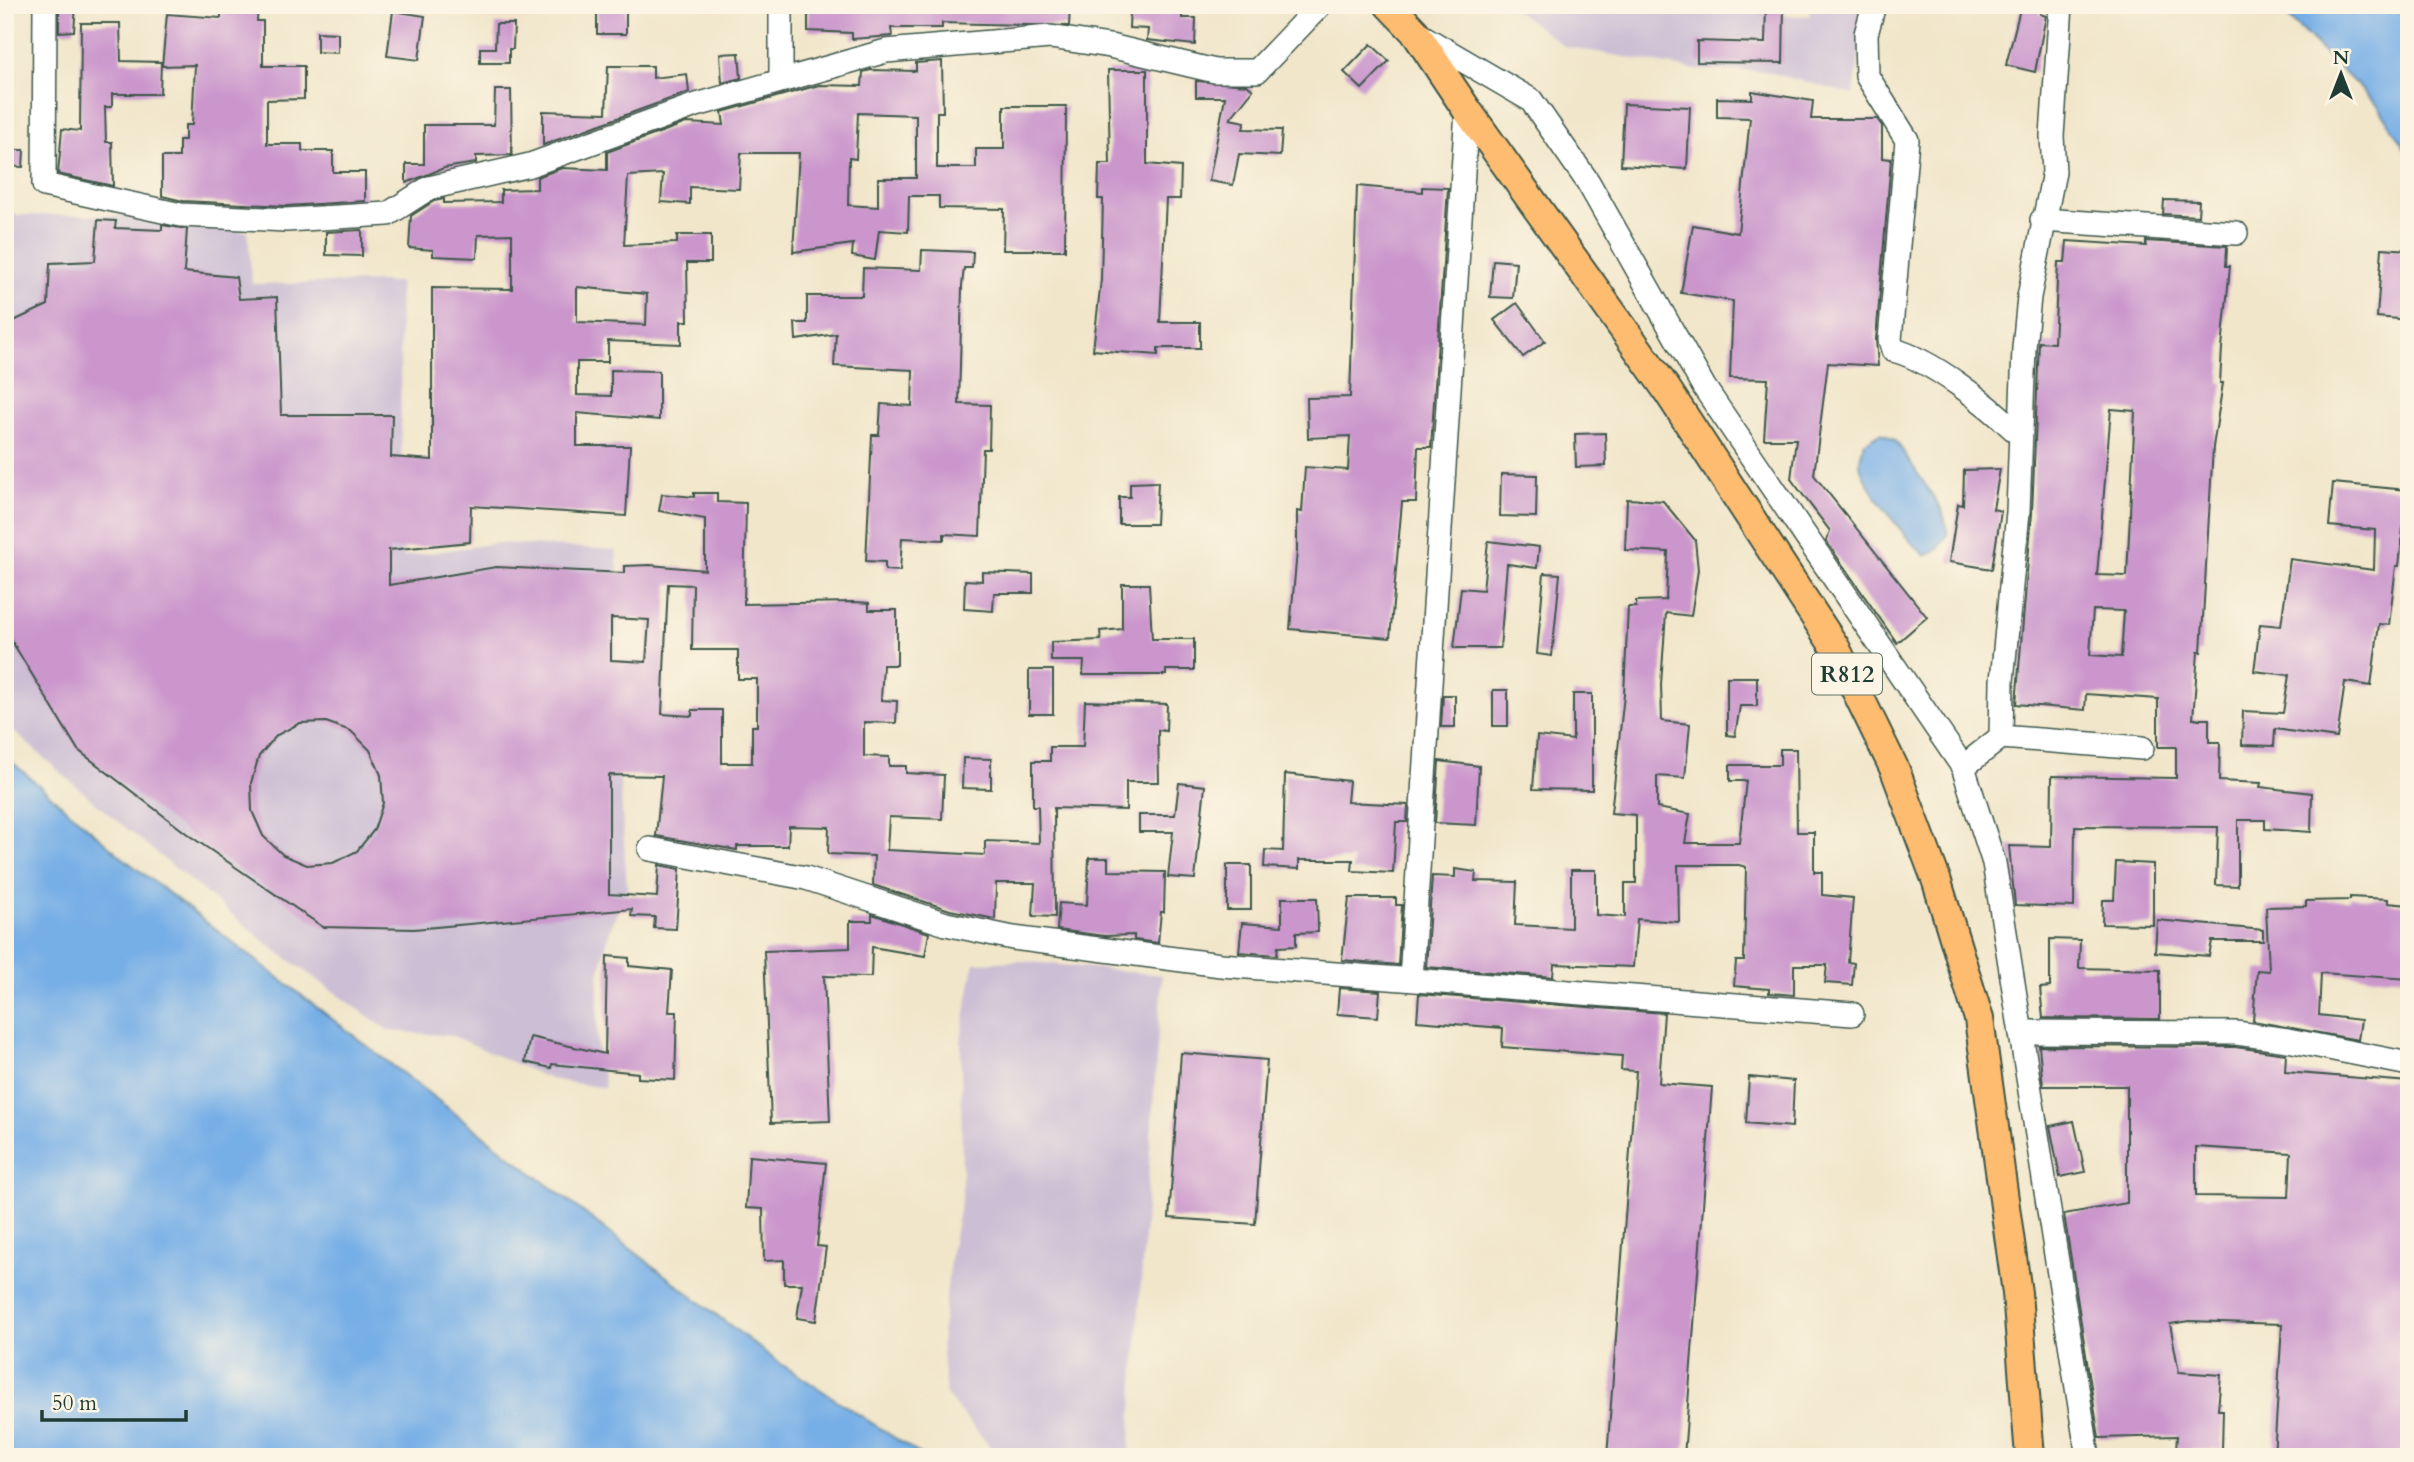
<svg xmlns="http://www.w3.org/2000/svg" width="2414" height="1462" viewBox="0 0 2414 1462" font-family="Cardo,serif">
  <rect width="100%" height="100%" fill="#fcf5e5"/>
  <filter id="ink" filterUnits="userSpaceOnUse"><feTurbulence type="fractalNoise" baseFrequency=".0143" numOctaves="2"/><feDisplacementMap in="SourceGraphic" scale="14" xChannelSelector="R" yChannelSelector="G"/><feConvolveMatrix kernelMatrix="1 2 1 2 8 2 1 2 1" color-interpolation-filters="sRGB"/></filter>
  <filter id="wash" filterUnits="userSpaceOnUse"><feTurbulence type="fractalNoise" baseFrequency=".00686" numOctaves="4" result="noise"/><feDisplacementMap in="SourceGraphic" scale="28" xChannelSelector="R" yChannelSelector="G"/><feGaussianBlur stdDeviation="1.57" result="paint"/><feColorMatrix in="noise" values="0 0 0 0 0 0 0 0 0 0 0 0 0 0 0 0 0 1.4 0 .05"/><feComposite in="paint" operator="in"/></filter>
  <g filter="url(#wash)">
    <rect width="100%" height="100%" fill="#f1e6ca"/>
    <!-- industrial -->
    <g fill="#ccbed4" fill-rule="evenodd">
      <path d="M1509,5h257v10l43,1 1,-11h55l-11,90 -90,-24 -69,-1 -131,-24zM1698,41l85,2v20l-86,-1z"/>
      <polygon points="5,215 144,215 248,232 252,284 399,282 403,557 497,543 616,550 619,580 612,726 620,779 627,889 610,929 599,975 597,1045 605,1088 550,1079 453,1036 389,1031 274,949 98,805 5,724"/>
      <polygon points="1021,961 1162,975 1129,1457 999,1457 946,1395 941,1343 951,1251 962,1196 961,1040 974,963"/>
    </g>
    <!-- water -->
    <g fill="#76aee6" stroke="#4a768d" stroke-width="2">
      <polygon points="2276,5 2409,5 2409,155 2378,106"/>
      <path d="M1881,433l15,8 46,69 6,24 -9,14 -13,8c-17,-13 -61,-69 -66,-91 -1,-6 3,-15 4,-22z"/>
      <polygon points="5,756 123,858 775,1360 924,1457 5,1457"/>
    </g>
    <g id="blocks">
      <!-- building -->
      <g fill="#ca96cc" fill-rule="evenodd">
        <polygon points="59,5 76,5 74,31 59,32"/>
        <polygon points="221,5 258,5 257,21 263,21 263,66 304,66 304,99 267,100 267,144 302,144 302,151 333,151 333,172 365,172 365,201 286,206 183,201 162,196 162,157 179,157 179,140 185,140 185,125 192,125 195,65 162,66 167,14 221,18"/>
        <rect x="597" y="5" width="29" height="29"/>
        <polygon points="808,5 1070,5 1069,26 942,23 942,28 891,28 892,36 852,39 852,33 808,31"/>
        <polygon points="1130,5 1182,5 1182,18 1196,18 1195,45 1147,40 1148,29 1129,28"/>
        <polygon points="1766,5 1784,5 1783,63 1697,62 1697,41 1765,43"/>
        <polygon points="2021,5 2042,5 2040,14 2046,16 2035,72 2006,65"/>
        <polygon points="393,11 425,16 419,60 387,56"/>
        <polygon points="81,23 120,23 121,61 161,62 160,94 112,94 112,107 105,107 106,142 112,142 113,186 58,174 62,129 80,131"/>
        <polygon points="496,24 514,24 513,49 509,49 509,63 480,63 480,48 495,48"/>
        <polygon points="317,32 338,33 338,53 317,52"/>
        <polygon points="1371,44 1389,61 1362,89 1344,72"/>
        <polygon points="739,53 741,78 722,83 720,54"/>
        <path d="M942,61l1,51h-6v56h39v-19h28v-43h62l-1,144h-62l1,-41 -65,-1v-12h-30l-1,36 -29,-2 -4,30 -23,-4 1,-12 -60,8 6,-99h-58l-2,36 -49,-2v17l-29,-2 2,-28 -35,2 -4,69 53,-2v-8h34v28h-24l1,58h-7v23l-73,-3v21h-31v33l34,1v-26l48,1v49l-82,-7v33h53l-4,70 -155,-10 -1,36 -81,8v35l107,-18 129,6v-7l25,-1 55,5v-51l-46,-8 3,-17 32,3v-4h23v9l29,1 -2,101 111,-2 14,1v7h28v55h-14l-2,35 16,1 -1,22 -32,-1v34l25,1v9h17v7l38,2 -2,44 -53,-2 -2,33 98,5v-14l54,2 -1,-37h-5v-45h17v-14h33l2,-46 82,3 -1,27 -8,-1 1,52h-33v28l-72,-2 1,109 -22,-1 2,-33h-39l-1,36 -45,-9 -77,-25 1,-29 -46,-2 1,-27 -40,-1 -1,20h-51v4l-81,-14 6,-60 -53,-1v119l48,3 2,-32 21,4 -4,60 -22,-1 1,-11 -24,-1 1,-7 -218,20 -91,-2 -133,-91 -112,-86 -73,-120v-305l43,-20 2,-42 45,-2 3,-41 18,1 -1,7 47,2v-5l25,4 -3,43 52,5 3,22 38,-2 4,118h111l-1,42 41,3v-172l80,1v-55l-34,1 -1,23 -44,-2v-6l-24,-2 2,-32 23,-15 10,-2v4l57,-1v-12l36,-1v-12l25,-9 45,2v-18l79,-29 38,2 -2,-13 97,-27 43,1 1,-14 8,-2 45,1v-8zM858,113l58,2v63h-38v29l-30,-2 1,-47 7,1zM577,287l70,7 -1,31 -69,-3zM668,584l25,1 -1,65h46v29h19v47h-5v37h-30v-53h-30v6l-30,-2zM611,618l38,2 -3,42 -35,-2zM326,722l25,9 19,19 11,25 2,28 -9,27 -17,21 -24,12 -26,2 -24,-10 -20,-19 -11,-25 -1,-28 8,-27 18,-21 23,-12z"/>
        <polygon points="608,66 653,66 653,78 687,74 689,92 543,145 543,111 606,113"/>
        <polygon points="1108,70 1147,70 1147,164 1181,167 1180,199 1166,199 1160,322 1200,322 1200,348 1158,348 1158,355 1093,350 1101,280 1103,199 1098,199 1099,164 1110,164"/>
        <polygon points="1196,81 1247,85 1253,90 1230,119 1245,122 1243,129 1282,130 1280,156 1239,154 1233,185 1209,181 1225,97 1196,97"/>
        <polygon points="495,90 511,90 512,155 476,156 476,163 444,168 406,183 406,164 424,164 424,125 494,125"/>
        <polygon points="1752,91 1813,101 1811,119 1877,119 1882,126 1882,158 1891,159 1876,339 1878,366 1828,363 1814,475 1927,617 1897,643 1826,541 1830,531 1791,479 1796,439 1764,439 1768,379 1730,378 1733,301 1681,293 1693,225 1738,233 1750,118 1717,117 1717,98 1752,99"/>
        <polygon points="1624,104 1690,107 1687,169 1621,165"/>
        <polygon points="5,150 24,150 23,167 5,166"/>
        <polygon points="1357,186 1422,192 1422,187 1448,188 1431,447 1418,447 1416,502 1402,502 1390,638 1290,629 1297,551 1297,511 1302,512 1305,467 1348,470 1350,436 1308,438 1307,398 1350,397"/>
        <polygon points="2164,200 2199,201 2198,216 2163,214"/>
        <polygon points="362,230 362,256 326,255 326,232"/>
        <path d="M2067,241l79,5v-5l81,5 -1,20h4l-8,82 -2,35h3l-10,64 -12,205h-3l-5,67h16v23h11l-1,39 42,2 -1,4 52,6 -1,39 -46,-3v-9h-27v66l-22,-1 2,-58 -143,-1 -1,81 -59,-2 -6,-59 42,1 1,-71 124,2v-31h-18v-48l-72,-5 -1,16 -69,-6 16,-191 7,-171 15,1 4,-81h7zM2111,409l24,2 -8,165 -30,-1zM2093,610l31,1 -3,46 -31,-2z"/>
        <polygon points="2382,248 2409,250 2409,320 2377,317"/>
        <polygon points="922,250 973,252 972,268 964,268 962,286 959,404 990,405 989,449 983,449 980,536 944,534 944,540 902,538 900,571 885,570 885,562 866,561 872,435 879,435 881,404 912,406 913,370 834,366 836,334 796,340 795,323 807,323 807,296 862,296 863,268 921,270"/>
        <polygon points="1493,260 1516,262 1513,298 1490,297"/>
        <polygon points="1517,303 1545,341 1523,357 1494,320"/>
        <polygon points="1605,433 1606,466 1576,467 1575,434"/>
        <polygon points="2000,469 1993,509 2001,511 1992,569 1949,562 1958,504 1963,505 1964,470"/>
        <polygon points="1501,474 1537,475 1536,517 1500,516"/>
        <polygon points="1158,482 1156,524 1119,524 1119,497 1130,497 1130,483"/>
        <polygon points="2333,483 2407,490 2399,566 2396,566 2389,625 2379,624 2371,686 2345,682 2337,738 2275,729 2274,746 2242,745 2243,711 2283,713 2289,675 2254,671 2260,624 2281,626 2290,559 2374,570 2375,530 2329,526"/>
        <polygon points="1627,499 1663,501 1695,540 1698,570 1691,616 1666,613 1661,684 1662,721 1690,724 1685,778 1657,776 1657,808 1690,814 1685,843 1739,843 1746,781 1730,781 1730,765 1780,765 1780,749 1796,749 1797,832 1814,832 1814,872 1822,872 1822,895 1853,898 1848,962 1854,963 1852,985 1825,983 1827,965 1794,965 1794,995 1769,993 1769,989 1734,986 1736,961 1744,961 1746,867 1739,865 1678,865 1679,922 1637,919 1633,967 1554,964 1553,977 1426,967 1432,876 1455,877 1455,869 1476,872 1475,881 1517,882 1515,925 1571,928 1571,870 1596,870 1596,915 1625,917 1625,883 1636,883 1636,815 1611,813 1624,695 1628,607 1636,607 1636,601 1666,600 1668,552 1625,550"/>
        <polygon points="1488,541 1539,547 1537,568 1507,564 1500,648 1454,648 1461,588 1483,590"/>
        <polygon points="982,572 1033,574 1033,593 994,593 993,611 964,609 965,580 982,581"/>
        <polygon points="1544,573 1560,574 1552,656 1537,654"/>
        <polygon points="1122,584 1149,584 1152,639 1194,639 1194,670 1166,670 1166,675 1083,675 1084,661 1051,661 1051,642 1101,640 1100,631 1122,629"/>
        <rect x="1029" y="670" width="24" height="44"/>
        <polygon points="1727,677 1757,677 1757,706 1740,706 1735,736 1727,735"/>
        <rect x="1493" y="690" width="15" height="36"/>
        <polygon points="1573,694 1592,694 1592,790 1533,789 1537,736 1573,740"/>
        <polygon points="1443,695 1455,695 1455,727 1441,727"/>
        <polygon points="963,758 991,759 991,789 962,788"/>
        <polygon points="1439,761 1479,766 1476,825 1435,823"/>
        <polygon points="1285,774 1349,781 1347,802 1408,805 1407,822 1396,822 1393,873 1352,871 1353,860 1299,860 1299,869 1264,867 1265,850 1283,851"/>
        <polygon points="1179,783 1205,786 1195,879 1168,877 1173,832 1139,832 1139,815 1175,815"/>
        <polygon points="1089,858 1108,858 1108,871 1165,872 1164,912 1161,912 1158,943 1134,940 1134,935 1105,936 1057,930 1059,903 1087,905"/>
        <polygon points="2116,862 2153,864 2153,925 2102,924 2103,900 2114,900"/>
        <rect x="1227" y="865" width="24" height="45"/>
        <polygon points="2350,897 2388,899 2388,903 2409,905 2409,979 2321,973 2319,1015 2361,1020 2358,1040 2253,1021 2257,970 2269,971 2266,907 2306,906 2306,901 2350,900"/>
        <polygon points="1282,898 1317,898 1318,932 1296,933 1296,946 1278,947 1277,955 1239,952 1242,923 1282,926"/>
        <polygon points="1349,898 1396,898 1396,905 1402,905 1398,965 1342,960"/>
        <polygon points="872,914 929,933 925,956 872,947 871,977 824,976 830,1121 771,1123 764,951 850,948 850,921 872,921"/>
        <polygon points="2157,920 2263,930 2263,941 2212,941 2209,956 2155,952"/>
        <polygon points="2050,939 2080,940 2079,968 2160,970 2160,1019 2043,1018 2040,988 2050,987"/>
        <polygon points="607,956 629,958 629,966 672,970 669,1012 677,1012 675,1080 638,1078 638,1073 552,1064 551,1068 525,1062 530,1037 605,1054"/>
        <polygon points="1339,988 1380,991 1378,1017 1337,1014"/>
        <polygon points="1419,994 1664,1013 1659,1083 1712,1087 1684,1457 1607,1457 1636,1071 1621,1070 1622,1056 1502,1047 1503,1028 1417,1021"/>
        <path d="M2039,1046l196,1 51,7 -1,18 124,10v375h-135l8,-133 -92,-3 -20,3 9,48 42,3 -3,35h5l-1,40h-46l1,-14 -78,2 -35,-224 63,-11v-117h-84zM2196,1147l95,6 -2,44 -93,-1z"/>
        <polygon points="1181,1053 1267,1060 1255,1224 1169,1218"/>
        <polygon points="1749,1077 1794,1081 1792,1127 1746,1123"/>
        <polygon points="2074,1121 2085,1172 2060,1177 2050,1126"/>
        <polygon points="749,1156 826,1163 817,1246 826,1247 816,1321 797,1318 802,1284 784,1284 784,1260 764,1261 763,1209 746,1208"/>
      </g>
    </g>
  </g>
  <g filter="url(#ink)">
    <use href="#blocks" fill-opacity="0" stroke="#3e564a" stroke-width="2"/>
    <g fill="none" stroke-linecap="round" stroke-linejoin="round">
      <defs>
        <g id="minor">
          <polyline points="45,5 44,185 181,215 286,220 388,214 429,188 530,165 693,106 886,51 1050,37 1110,46 1215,71 1257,71 1320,5"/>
          <path d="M1874,5l-8,29 1,42 40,64 -17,200 3,10c40,10 96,56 126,84"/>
          <polyline points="1418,34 1531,100 1588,182 1704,387 1963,767 1994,863 2088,1457"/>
          <polyline points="781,80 781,5"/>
          <polyline points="2042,220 2236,233"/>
          <polyline points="2001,737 2142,748"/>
          <polyline points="1963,767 2001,737 2002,681 2018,512 2024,348 2029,297 2054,172 2052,136 2061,5"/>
          <polyline points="650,849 806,878 946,924 1013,938 1221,965 1852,1014"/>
          <polyline points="1411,979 1467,110"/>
          <polyline points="2021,1032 2236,1033 2288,1040 2409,1064"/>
        </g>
        <polyline id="major" points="1389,5 1415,32 1467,110 1665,387 1835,647 1895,770 1937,882 1979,1019 2017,1293 2030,1457"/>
      </defs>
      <!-- minor casing -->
      <use href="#minor" stroke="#3e564a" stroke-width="26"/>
      <!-- major casing -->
      <use href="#major" stroke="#3e564a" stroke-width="32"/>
      <!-- minor -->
      <use href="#minor" stroke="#fff" stroke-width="23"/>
      <!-- major -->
      <use href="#major" stroke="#febc70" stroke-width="28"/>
    </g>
  </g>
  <g text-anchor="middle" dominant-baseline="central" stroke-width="5" stroke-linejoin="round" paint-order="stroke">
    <!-- shield labels -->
    <rect fill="#fcf5e5" stroke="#617469" stroke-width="2" x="1812" y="653.5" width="70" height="41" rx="5"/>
    <g font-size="24" font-weight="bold" fill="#1f3d34">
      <text x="1847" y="674">R812</text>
    </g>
  </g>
  <!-- margin -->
  <rect width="2414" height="1462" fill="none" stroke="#fcf5e5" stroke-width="28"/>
  <!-- north arrow -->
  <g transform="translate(2341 74)" stroke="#fcf5e5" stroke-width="5" paint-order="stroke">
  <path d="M0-5L12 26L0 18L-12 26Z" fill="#1f3d34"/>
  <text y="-10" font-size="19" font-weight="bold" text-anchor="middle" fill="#1f3d34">N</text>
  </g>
  <!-- scale -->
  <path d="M42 1410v10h144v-10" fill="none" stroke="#1f3d34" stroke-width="3.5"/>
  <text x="52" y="1410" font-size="21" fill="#1f3d34" stroke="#fcf5e5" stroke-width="5" paint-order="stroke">50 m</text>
</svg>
